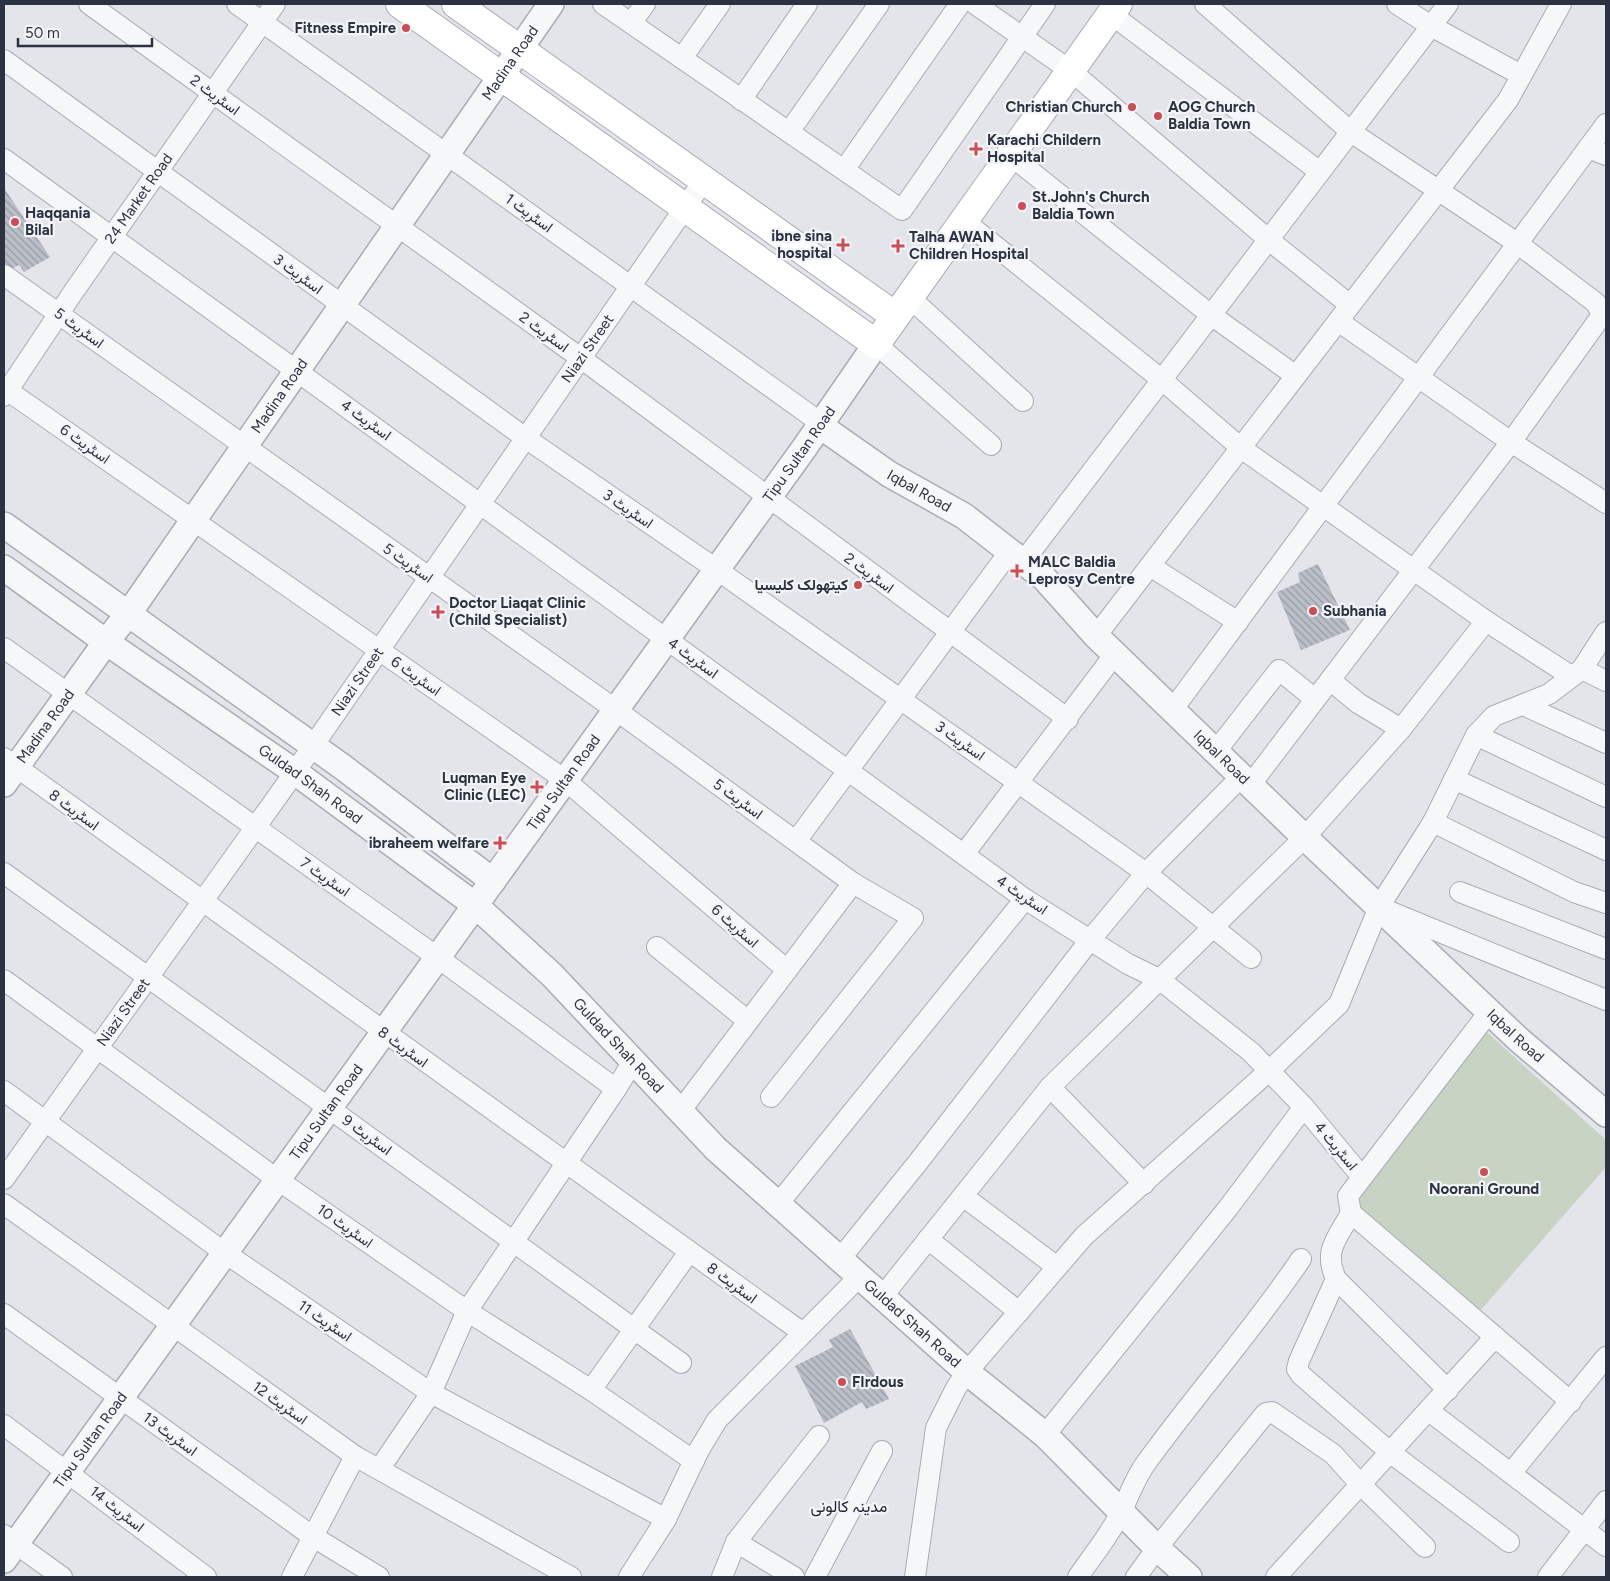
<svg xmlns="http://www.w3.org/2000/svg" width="1610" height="1581" viewBox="0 0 1610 1581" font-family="Figtree,Vazirmatn,sans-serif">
  <defs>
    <pattern id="building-back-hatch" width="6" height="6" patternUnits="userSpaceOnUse" patternTransform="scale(1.25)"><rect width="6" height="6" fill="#babec7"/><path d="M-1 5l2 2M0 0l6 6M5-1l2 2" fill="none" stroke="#979ba3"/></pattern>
  </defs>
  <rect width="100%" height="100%" fill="#e3e5eb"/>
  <!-- grass -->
  <polygon fill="#c7d4c4" points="1478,1024 1606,1140 1606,1167 1473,1319 1348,1196"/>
  <!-- building -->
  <g fill="url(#building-back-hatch)">
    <polygon points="4,188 50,257 24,272 19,265 8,271 4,268"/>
    <polygon points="1318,564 1350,630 1301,650 1277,592 1300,582 1298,573"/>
    <polygon points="850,1329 889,1399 866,1409 862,1402 824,1423 795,1366 833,1347 829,1340"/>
  </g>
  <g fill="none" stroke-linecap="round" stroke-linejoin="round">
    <defs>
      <g id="minor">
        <polyline points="89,4 582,359 1068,719"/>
        <polyline points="237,4 821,423"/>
        <polyline points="603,4 902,210 1045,4"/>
        <polyline points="975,4 1071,71 1269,240 1350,305"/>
        <polyline points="1205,4 1351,132 1517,243 1596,303 1602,315 1511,442 1251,784"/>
        <polyline points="1397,4 1431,26 1521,75"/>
        <polyline points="1111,14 1320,172"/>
        <polyline points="631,23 645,4"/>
        <polyline points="682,58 720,4"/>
        <polyline points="4,60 527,439 716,569 1146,873 1251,958"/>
        <polyline points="741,100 807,4"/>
        <polyline points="789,132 879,4"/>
        <polyline points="1588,148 1606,155"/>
        <polyline points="1010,155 1211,315 1296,376"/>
        <polyline points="4,159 1025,899 1128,964 1159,979 1251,1052 1304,1107 1362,1177"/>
        <polyline points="844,170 960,4"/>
        <polyline points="963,220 1162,380 1241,448 1486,621 1571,676"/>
        <polyline points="4,275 616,710 853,883 913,918 771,1097"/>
        <polyline points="909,297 1023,401"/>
        <polyline points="1338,321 1511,442 1606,503"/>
        <polyline points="876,344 991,445"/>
        <polyline points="4,388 565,780 787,970"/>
        <path id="s1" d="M4,396l70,-105 201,-287"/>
        <polyline points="1023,562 1448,4"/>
        <polyline points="1150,566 1238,622"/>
        <polyline points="1096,636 1508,100 1561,4"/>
        <polyline points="4,648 437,957 616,1089 634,1060"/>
        <polyline points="1582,669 1606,681"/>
        <polyline points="1330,680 1358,703 1401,729"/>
        <polyline points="1523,705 1606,743"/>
        <polyline points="1173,709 1606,124"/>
        <polyline points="1476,735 1606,797"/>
        <polyline points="1216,751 1279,670 1315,699"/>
        <polyline points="4,758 803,1333"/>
        <polyline points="1454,779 1606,850"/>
        <polyline points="1433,822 1574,892 1606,903"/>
        <polyline points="796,841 1010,551"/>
        <polyline points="964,854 1115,654"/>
        <polyline points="4,873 681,1363"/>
        <polyline points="1460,892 1606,949"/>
        <polyline points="1386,910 1606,1000"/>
        <polyline points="657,947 748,1021"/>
        <polyline points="4,980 278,1180 467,1311 591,1390 694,1461"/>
        <polyline points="1489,1012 1348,1196 1351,1213 1571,1402"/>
        <polyline points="1050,1087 1144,1184"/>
        <polyline points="4,1091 225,1253 431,1393 666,1519"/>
        <polyline points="681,1110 853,883"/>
        <path id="s2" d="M4,1179l291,-407 409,-592"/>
        <polyline points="963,1196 1057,1267"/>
        <polyline points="4,1204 355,1456 571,1577"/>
        <polyline points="778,1204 1025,899"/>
        <path d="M1351,1213c-14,26 -28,37 -15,66l112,111"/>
        <polyline points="928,1239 1019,1312"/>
        <polyline points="840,1259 919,1161 1090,940 1146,873 1242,776"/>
        <polyline points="1336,1279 1299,1361 1297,1369 1301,1375 1391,1453 1509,1542"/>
        <polyline points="882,1297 1050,1087 1305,837 1401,729 1486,621"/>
        <polyline points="4,1314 312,1536 379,1577"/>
        <polyline points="591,1390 689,1252"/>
        <polyline points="1429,1411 1606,1546"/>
        <polyline points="4,1425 206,1577"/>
        <polyline points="1045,1435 1228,1208 1304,1107"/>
        <polyline points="380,1468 431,1393 467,1311 616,1089"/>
        <polyline points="1511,1473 1606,1357"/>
        <polyline points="4,1535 62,1577"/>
        <polyline points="736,1542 794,1577"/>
        <polyline points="292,1577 355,1456"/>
        <polyline points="629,1577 666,1519 699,1450 717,1420 859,1277"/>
        <polyline points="722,1577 736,1542 819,1436"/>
        <polyline points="815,1577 882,1451"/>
        <polyline points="915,1577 936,1428 956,1388 967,1372 1084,1236 1270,1070 1339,1004 1379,907 1433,822 1476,735 1494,716 1549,694 1582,669 1606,632"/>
        <path d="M1078,1577c14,-21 33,-43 44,-67 8,-16 13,-32 24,-47 50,-69 107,-133 155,-204"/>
        <polyline points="1136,1577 1157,1548 1260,1420 1266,1413 1272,1412 1333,1454 1361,1485 1425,1547"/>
        <polyline points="1276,1577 1495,1337"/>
        <polyline points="1548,1577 1606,1501"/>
      </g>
      <g id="tertiary">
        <path id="s3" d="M819,425l70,49 75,42 80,62 52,58 202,195 220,208 88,75"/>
        <polyline points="4,525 344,768 493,881"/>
        <path id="s4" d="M4,568l102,74 189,130 180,133 77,70 164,174 251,223 78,63 112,113 32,29"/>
        <path id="s5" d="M4,784l102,-142 23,-29 422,-609"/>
        <path id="s6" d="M4,1560l801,-1113 71,-103"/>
      </g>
      <g id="secondary">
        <polyline points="400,4 876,344 1118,4"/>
        <polyline points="456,4 895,316"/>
      </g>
    </defs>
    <!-- minor casing -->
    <use href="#minor" stroke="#a8acb5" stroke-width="22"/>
    <!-- tertiary casing -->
    <use href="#tertiary" stroke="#a8acb5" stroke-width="28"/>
    <!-- secondary casing -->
    <use href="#secondary" stroke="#a8acb5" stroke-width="30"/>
    <!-- minor -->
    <use href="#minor" stroke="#f6f7f9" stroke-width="20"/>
    <!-- tertiary -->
    <use href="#tertiary" stroke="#f6f7f9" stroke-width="25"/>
    <!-- secondary -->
    <use href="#secondary" stroke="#fff" stroke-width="28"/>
  </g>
  <!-- markers -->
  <g fill="#ca4e57" stroke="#f3f4f8" stroke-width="2">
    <circle cx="406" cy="28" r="5"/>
    <circle cx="1132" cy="107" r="5"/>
    <circle cx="1158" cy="116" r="5"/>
    <path d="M973.5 141.5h5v5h5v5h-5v5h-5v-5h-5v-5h5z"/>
    <circle cx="1022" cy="206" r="5"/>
    <circle cx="15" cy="222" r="5"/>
    <path d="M840.5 237.5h5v5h5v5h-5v5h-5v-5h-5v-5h5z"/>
    <path d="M895.5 238.5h5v5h5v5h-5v5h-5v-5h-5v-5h5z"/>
    <path d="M1014.5 563.5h5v5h5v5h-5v5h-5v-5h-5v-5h5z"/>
    <circle cx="858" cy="585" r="5"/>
    <circle cx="1313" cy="611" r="5"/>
    <path d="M435.5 604.5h5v5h5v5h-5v5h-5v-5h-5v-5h5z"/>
    <path d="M534.5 779.5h5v5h5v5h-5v5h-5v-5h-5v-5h5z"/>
    <path d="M497.5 835.5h5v5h5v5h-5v5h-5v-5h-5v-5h5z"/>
    <circle cx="1484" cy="1172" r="5"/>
    <circle cx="842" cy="1382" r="5"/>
  </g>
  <g text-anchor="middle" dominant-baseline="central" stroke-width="4.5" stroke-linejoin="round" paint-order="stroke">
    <!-- poi labels -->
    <g font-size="15" font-weight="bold" fill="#2b3242" stroke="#f3f4f8" text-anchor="start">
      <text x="396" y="28" text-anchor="end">Fitness Empire</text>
      <text x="1122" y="107" text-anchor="end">Christian Church</text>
      <text x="1168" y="107">AOG Church<tspan x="1168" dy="17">Baldia Town</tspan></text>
      <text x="987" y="140">Karachi Childern<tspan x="987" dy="17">Hospital</tspan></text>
      <text x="1032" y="197">St.John's Church<tspan x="1032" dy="17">Baldia Town</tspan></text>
      <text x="25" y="213">Haqqania<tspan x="25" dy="17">Bilal</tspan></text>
      <text x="832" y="236" text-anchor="end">ibne sina<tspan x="832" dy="17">hospital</tspan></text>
      <text x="909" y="237">Talha AWAN<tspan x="909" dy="17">Children Hospital</tspan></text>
      <text x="1028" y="562">MALC Baldia<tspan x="1028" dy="17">Leprosy Centre</tspan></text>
      <text x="848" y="585" text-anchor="end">کیتھولک کلیسیا</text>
      <text x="449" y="603">Doctor Liaqat Clinic<tspan x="449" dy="17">(Child Specialist)</tspan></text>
      <text x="1323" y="611">Subhania</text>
      <text x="526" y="778" text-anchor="end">Luqman Eye<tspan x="526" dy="17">Clinic (LEC)</tspan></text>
      <text x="489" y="843" text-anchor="end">ibraheem welfare</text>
      <text x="1484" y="1189" text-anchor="middle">Noorani Ground</text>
      <text x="852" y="1382">FIrdous</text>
    </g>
    <!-- street labels -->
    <g font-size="15" fill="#2b3242" stroke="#f3f4f8">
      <text stroke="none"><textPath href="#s5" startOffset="881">Madina Road</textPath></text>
      <text transform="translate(215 95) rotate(36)">اسٹریٹ 2</text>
      <text stroke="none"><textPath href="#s1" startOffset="239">24 Market Road</textPath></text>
      <text transform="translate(529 213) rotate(36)">اسٹریٹ 1</text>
      <text transform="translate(298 274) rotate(36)">اسٹریٹ 3</text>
      <text transform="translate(79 328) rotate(36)">اسٹریٹ 5</text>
      <text transform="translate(544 332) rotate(36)">اسٹریٹ 2</text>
      <text stroke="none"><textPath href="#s2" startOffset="1015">Niazi Street</textPath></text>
      <text stroke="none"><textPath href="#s5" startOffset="476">Madina Road</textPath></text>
      <text transform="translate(366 420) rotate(36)">اسٹریٹ 4</text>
      <text transform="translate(85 444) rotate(35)">اسٹریٹ 6</text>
      <text stroke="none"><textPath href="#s6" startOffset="1362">Tipu Sultan Road</textPath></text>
      <text stroke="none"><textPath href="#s3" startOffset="120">Iqbal Road</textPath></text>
      <text transform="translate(628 509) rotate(34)">اسٹریٹ 3</text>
      <text transform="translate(408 563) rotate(35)">اسٹریٹ 5</text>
      <text transform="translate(869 573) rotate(36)">اسٹریٹ 2</text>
      <text transform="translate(693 658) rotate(36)">اسٹریٹ 4</text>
      <text transform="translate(416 676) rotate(35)">اسٹریٹ 6</text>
      <text stroke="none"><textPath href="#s2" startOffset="610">Niazi Street</textPath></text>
      <text stroke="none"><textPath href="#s5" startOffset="71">Madina Road</textPath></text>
      <text transform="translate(960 741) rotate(35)">اسٹریٹ 3</text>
      <text stroke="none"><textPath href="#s3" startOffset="525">Iqbal Road</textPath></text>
      <text stroke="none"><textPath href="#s6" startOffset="958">Tipu Sultan Road</textPath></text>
      <text stroke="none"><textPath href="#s4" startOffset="375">Guldad Shah Road</textPath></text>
      <text transform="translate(738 799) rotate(36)">اسٹریٹ 5</text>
      <text transform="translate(74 810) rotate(36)">اسٹریٹ 8</text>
      <text transform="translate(325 877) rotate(35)">اسٹریٹ 7</text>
      <text transform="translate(1022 895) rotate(34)">اسٹریٹ 4</text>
      <text transform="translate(735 926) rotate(41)">اسٹریٹ 6</text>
      <text stroke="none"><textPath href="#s2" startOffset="205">Niazi Street</textPath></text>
      <text stroke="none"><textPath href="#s3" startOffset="930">Iqbal Road</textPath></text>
      <text stroke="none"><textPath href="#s4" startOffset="780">Guldad Shah Road</textPath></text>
      <text transform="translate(403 1047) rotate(36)">اسٹریٹ 8</text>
      <text stroke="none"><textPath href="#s6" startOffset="552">Tipu Sultan Road</textPath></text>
      <text transform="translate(367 1135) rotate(36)">اسٹریٹ 9</text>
      <text transform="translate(1336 1146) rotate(50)">اسٹریٹ 4</text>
      <text transform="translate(345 1226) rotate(35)">اسٹریٹ 10</text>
      <text transform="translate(732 1283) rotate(36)">اسٹریٹ 8</text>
      <text transform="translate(325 1321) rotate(34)">اسٹریٹ 11</text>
      <text stroke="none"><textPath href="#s4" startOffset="1185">Guldad Shah Road</textPath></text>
      <text transform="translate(280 1403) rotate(35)">اسٹریٹ 12</text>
      <text transform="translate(170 1434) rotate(36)">اسٹریٹ 13</text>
      <text stroke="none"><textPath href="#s6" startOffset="148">Tipu Sultan Road</textPath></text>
      <text transform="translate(117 1509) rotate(38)">اسٹریٹ 14</text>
    </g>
    <!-- neighbourhood labels -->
    <g font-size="16" fill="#1d2333" stroke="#f3f4f8">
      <text x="849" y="1506">مدینہ کالونی</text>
    </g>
  </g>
  <!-- border -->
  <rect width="1610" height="1581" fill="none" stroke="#2b3242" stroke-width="10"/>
  <!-- scale -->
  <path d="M18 38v8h134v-8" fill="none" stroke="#2b3242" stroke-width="2.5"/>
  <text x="25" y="38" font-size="15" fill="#2b3242" stroke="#f3f4f8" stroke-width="4" paint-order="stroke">50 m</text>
</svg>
